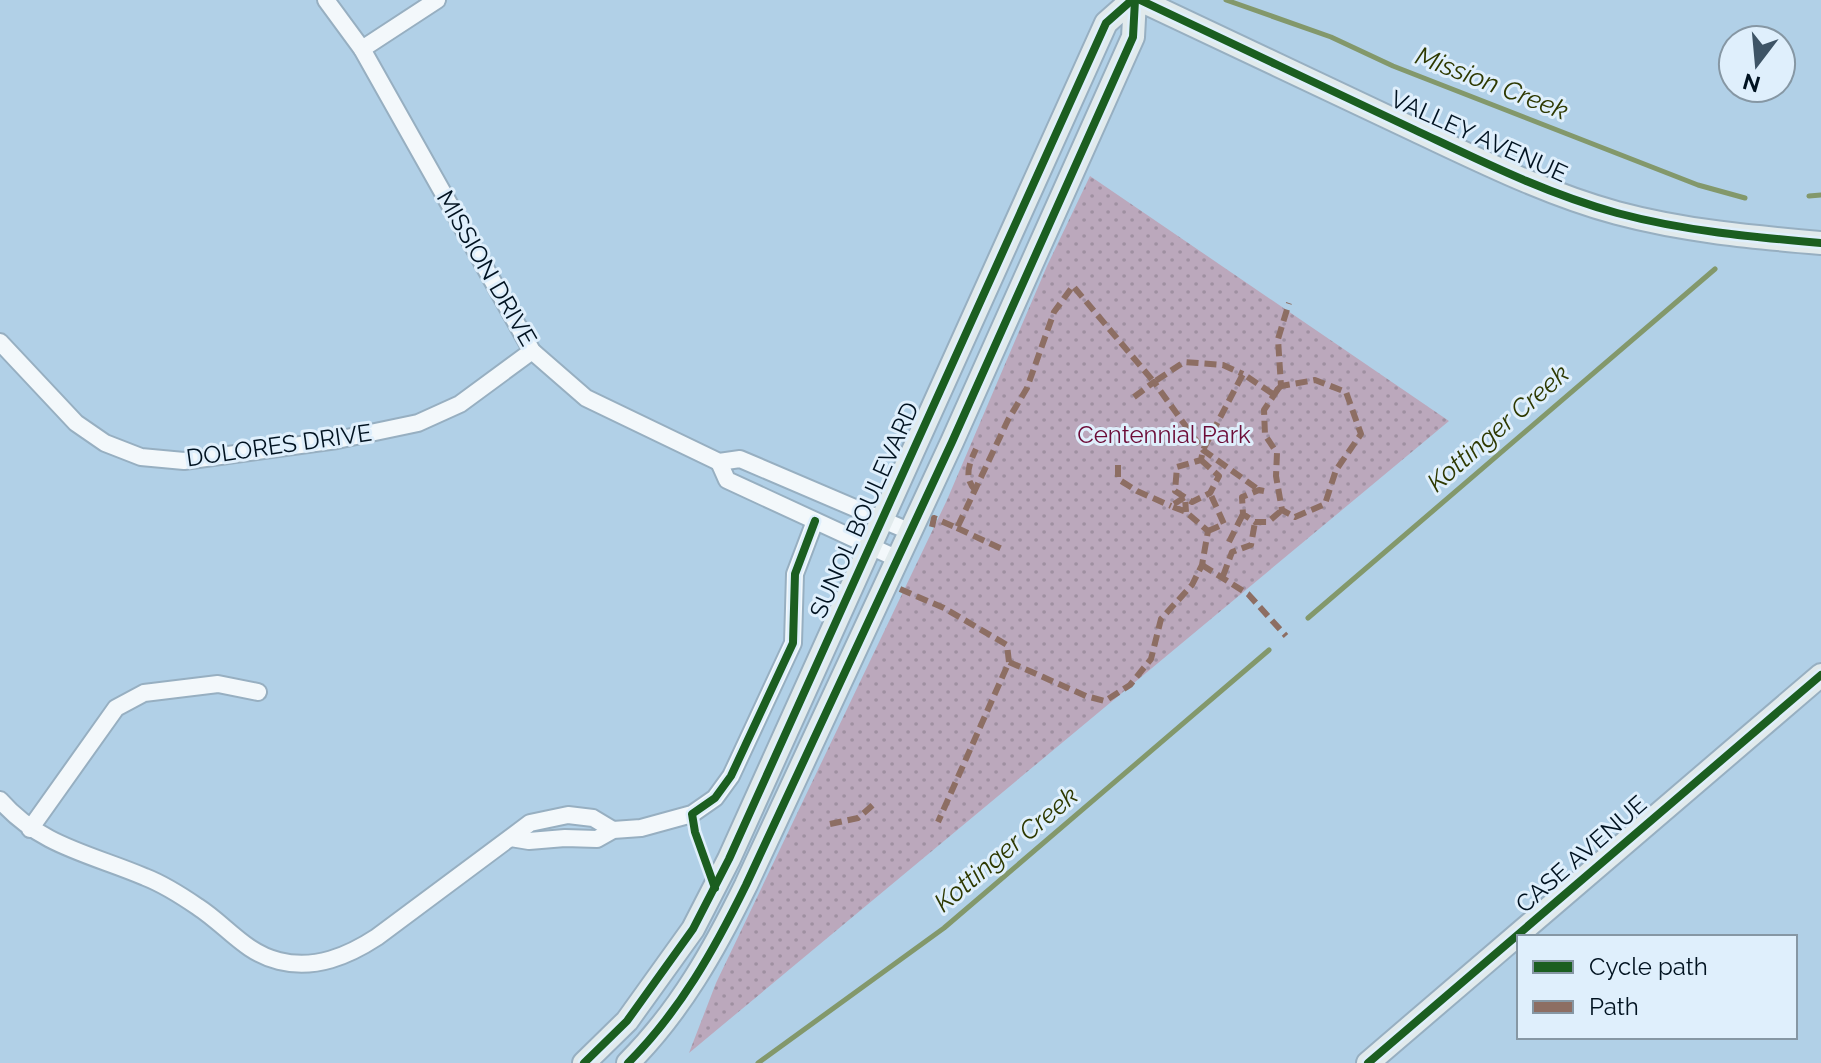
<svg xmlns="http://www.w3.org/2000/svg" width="1821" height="1063" viewBox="0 0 1821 1063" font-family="Raleway,sans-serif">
  <defs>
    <pattern id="park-dots" width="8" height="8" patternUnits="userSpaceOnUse" patternTransform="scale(2)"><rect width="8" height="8" fill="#bba8bc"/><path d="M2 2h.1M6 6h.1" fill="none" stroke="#9f90a1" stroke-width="1.8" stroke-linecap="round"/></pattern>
  </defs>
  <rect width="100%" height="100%" fill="#b1d0e7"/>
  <!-- park -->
  <polygon fill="url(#park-dots)" points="1090,176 1449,421 689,1053 716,983 947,500 1047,266"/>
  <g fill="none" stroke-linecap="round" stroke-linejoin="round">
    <!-- stream -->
    <g stroke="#83986b" stroke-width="5">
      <polyline points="1226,0 1331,37 1393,66 1698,185 1745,198"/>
      <polyline points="1809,196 1821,195"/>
      <polyline points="1308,618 1715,269"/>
      <polyline points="758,1063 944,928 1269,650"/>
    </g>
    <defs>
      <g id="street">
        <polyline points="326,0 362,49 532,351 586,398 719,462 740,459 911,532"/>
        <polyline points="362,49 437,0"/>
        <polyline points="0,342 76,423 105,443 141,457 184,461 337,440 418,423 460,404 532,351"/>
        <polyline points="719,462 727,480 898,559"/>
        <path d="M0,800c40,46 91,54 145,77 18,7 37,19 53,30 28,18 47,46 81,54 36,9 69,-5 98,-24l153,-114 38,-8 25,3 20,12"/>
        <polyline points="30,829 116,708 144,693 218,684 258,692"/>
        <polyline points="511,838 529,841 565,838 597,839 613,830 641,828 692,814 715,798 731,776 793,643 795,574 815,521"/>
      </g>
      <g id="secondary">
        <path d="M1140,0c92,43 183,87 275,130 66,31 132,64 202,83 67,18 135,24 204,30"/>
        <polyline points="584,1063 627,1021 693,929 729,859 1106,23 1132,0"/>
        <path d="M628,1063c52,-52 86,-113 118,-178l206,-443 181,-405 2,-37"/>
        <polyline points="1368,1063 1821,675"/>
      </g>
    </defs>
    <!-- street casing -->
    <use href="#street" stroke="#97afc1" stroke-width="20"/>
    <!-- secondary casing -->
    <use href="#secondary" stroke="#97afc1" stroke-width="26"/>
    <!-- street -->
    <use href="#street" stroke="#f3f8fb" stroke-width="16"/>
    <!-- secondary -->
    <use href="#secondary" stroke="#e1eaec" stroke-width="22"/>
    <!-- quiet -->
    <g stroke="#8d6e63" stroke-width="6" stroke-dasharray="12 6" stroke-linecap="butt">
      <polyline points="1278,389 1264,410 1265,435 1277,453 1276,476 1282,510 1295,517 1325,504 1336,470 1361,434 1346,392 1315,380 1281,386"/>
      <polyline points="1134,397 1154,382 1203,450 1259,490"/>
      <polyline points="1201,460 1219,476 1210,493 1192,502 1175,491 1177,467 1201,460 1203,450 1243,374 1273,394 1281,386 1278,339 1289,303"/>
      <polyline points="1118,465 1118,479 1137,491 1171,506"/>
      <path d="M976,491c-13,-13 -7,-27 0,-42"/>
      <polyline points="1264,491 1259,490 1242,497 1243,514 1255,522 1268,522 1282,510"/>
      <polyline points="932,527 934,518 957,528 1008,420 1027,388 1054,312 1073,286 1154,382 1184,362 1223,365 1243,374"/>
      <polyline points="957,528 1002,549"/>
      <polyline points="1208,531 1224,524 1210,493"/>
      <polyline points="1229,542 1243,514"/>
      <polyline points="1202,565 1248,594 1286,636"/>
      <polyline points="1223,576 1232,552 1251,545 1255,522"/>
      <polyline points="900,589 944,608 1007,645 1009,662 938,822"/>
      <polyline points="1009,662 1086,696 1105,701 1130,685 1151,659 1161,619 1192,585 1202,565 1208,531 1186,512 1171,506 1185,497 1186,512"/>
      <polyline points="830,824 858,818 875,803"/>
    </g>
    <defs>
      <g id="cycleway">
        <path d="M1140,0c92,43 183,87 275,130 66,31 132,64 202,83 67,18 135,24 204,30"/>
        <polyline points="715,888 695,832 692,814 715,798 731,776 793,643 795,574 815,521"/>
        <polyline points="584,1063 627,1021 693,929 729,859 1106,23 1132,0"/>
        <path d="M628,1063c52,-52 86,-113 118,-178l206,-443 181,-405 2,-37"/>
        <polyline points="1368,1063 1821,675"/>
      </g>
    </defs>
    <!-- cycleway casing -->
    <use href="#cycleway" stroke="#dfeffc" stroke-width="13"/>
    <!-- cycleway -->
    <use href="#cycleway" stroke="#1b5e20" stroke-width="8"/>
  </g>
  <g text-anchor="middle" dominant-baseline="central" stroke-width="6" stroke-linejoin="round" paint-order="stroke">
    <!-- street labels -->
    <g font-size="24" fill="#001220" stroke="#dfeffc">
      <text transform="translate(1479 136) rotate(24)">VALLEY AVENUE</text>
      <text transform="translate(487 268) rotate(60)">MISSION DRIVE</text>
      <text transform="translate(279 445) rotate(-8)">DOLORES DRIVE</text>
      <text transform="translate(864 510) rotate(-66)">SUNOL BOULEVARD</text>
      <text transform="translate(1581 854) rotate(-41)">CASE AVENUE</text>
    </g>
    <!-- park labels -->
    <g font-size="24" fill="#6c0b37" stroke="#dfeffc">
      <text x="1164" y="434">Centennial Park</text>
    </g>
    <!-- water labels -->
    <g font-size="26" font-style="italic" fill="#2e3900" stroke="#dfeffc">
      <text transform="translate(1492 83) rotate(21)">Mission Creek</text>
      <text transform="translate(1498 428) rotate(-41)">Kottinger Creek</text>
      <text transform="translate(1006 849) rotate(-40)">Kottinger Creek</text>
    </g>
  </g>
  <!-- legend -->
  <rect x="1517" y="935" width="280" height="104" fill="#dfeffc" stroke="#8697a4" stroke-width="2"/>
  <rect x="1533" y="961" width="40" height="12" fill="#1b5e20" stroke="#8697a4" stroke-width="2"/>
  <text x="1589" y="975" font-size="24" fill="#001220">Cycle path</text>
  <rect x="1533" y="1001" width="40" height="12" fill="#8d6e63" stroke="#8697a4" stroke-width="2"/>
  <text x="1589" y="1015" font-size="24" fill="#001220">Path</text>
  <!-- north arrow -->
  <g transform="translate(1757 64) rotate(196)"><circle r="38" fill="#dfeffc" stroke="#8697a4" stroke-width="2"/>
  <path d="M0-6L14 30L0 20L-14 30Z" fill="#3e5466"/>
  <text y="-12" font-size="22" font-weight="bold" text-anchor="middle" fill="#001220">N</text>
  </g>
</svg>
